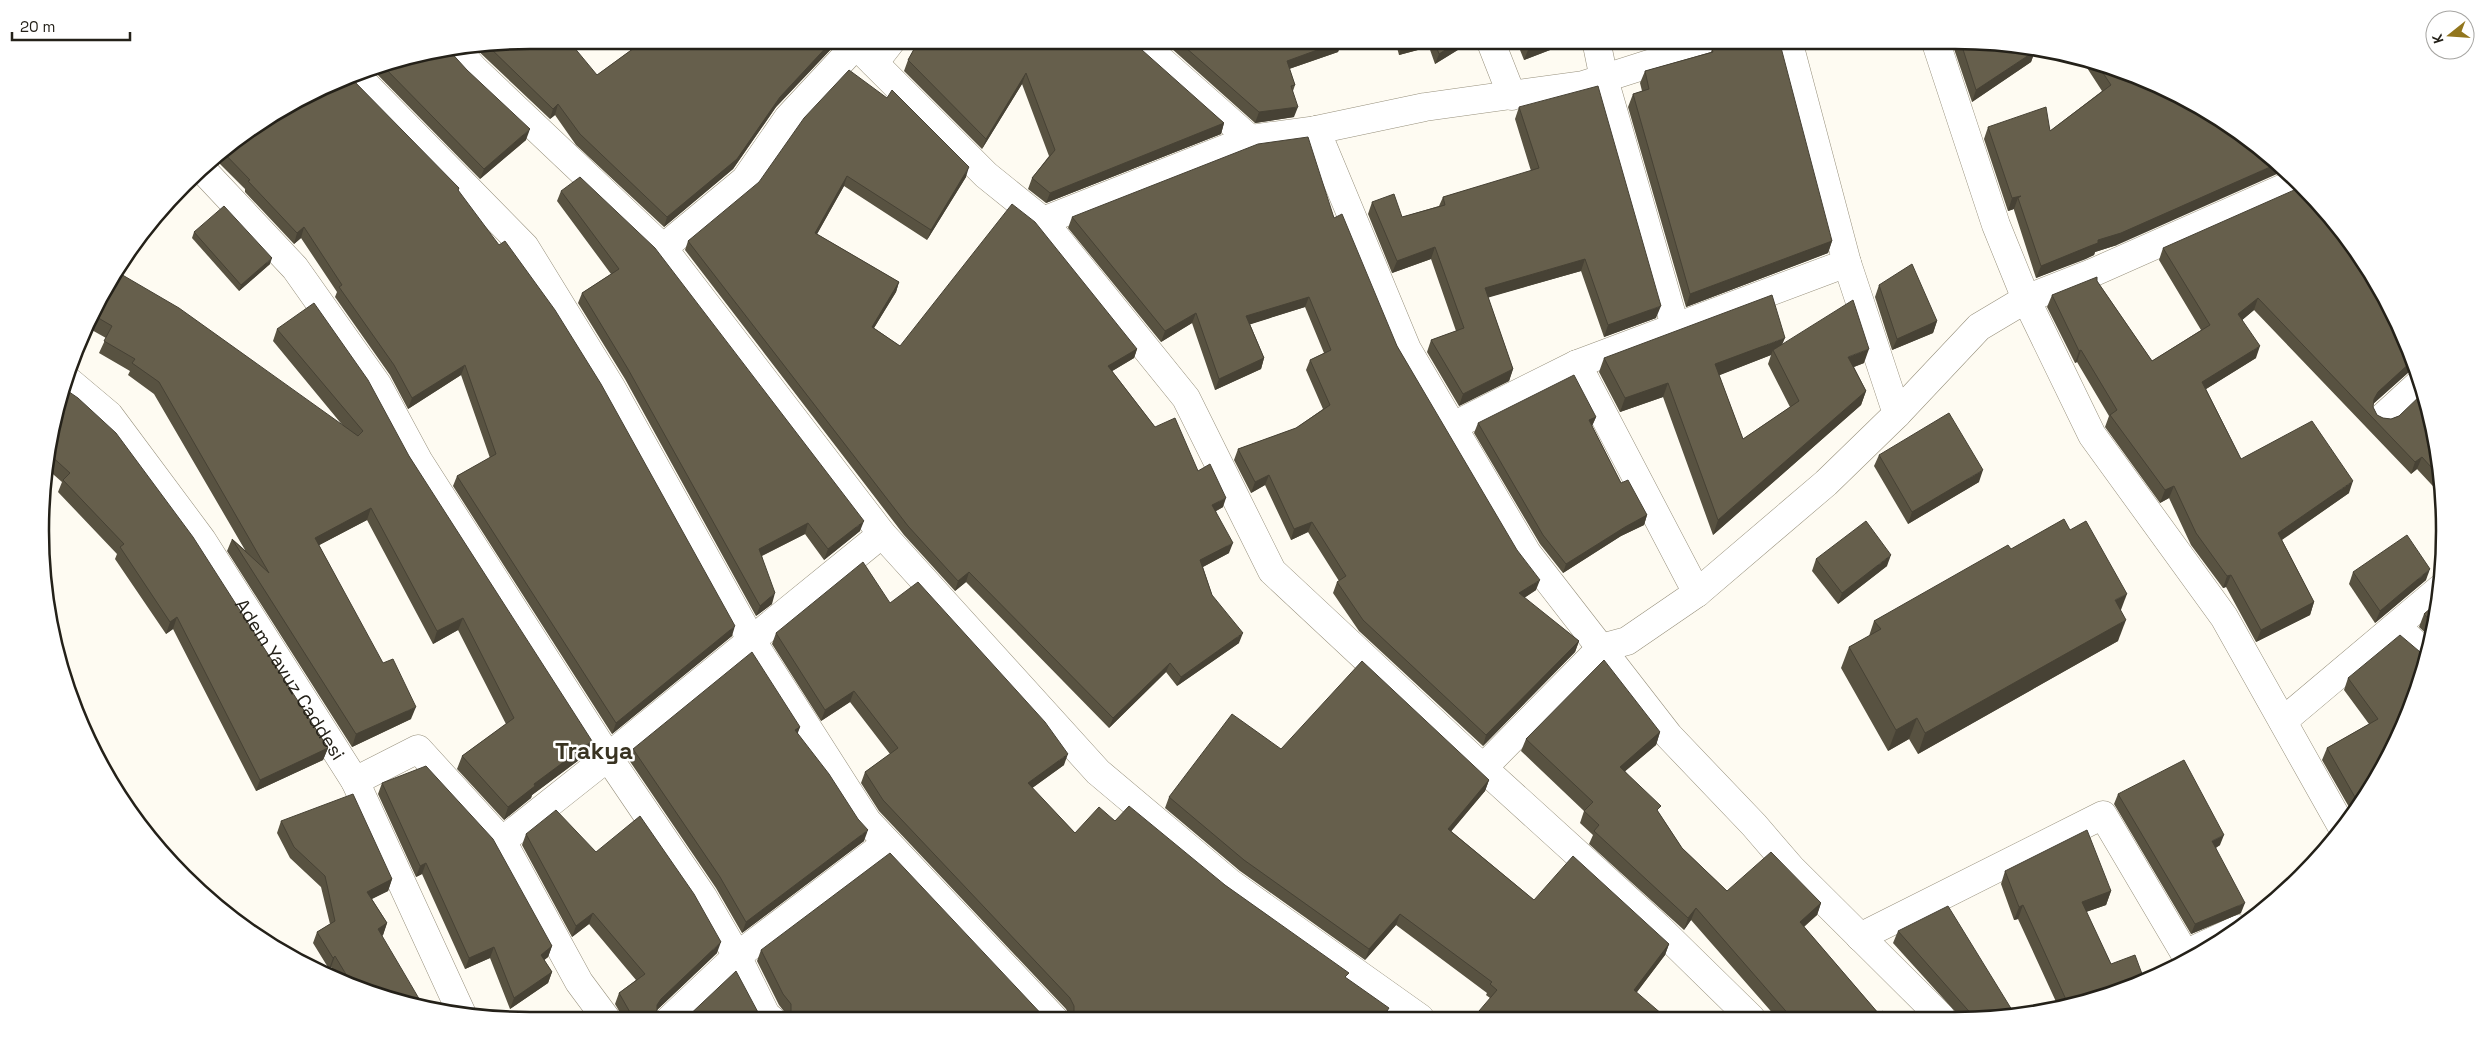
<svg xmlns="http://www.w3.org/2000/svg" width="2485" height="1061" viewBox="0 0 2485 1061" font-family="'Space Grotesk',sans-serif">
  <rect width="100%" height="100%" fill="#fefbf2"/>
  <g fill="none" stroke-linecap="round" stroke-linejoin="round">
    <defs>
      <g id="street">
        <polyline points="847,40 856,45 986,175 1043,221 1186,398 1272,571 1483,768 1658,927 1751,1018"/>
        <polyline points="1133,40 1147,48 1250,139"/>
        <polyline points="1490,40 1512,96"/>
        <polyline points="1596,40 1604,79 1675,326"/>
        <polyline points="1788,40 1847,263"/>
        <polyline points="1935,40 1996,225 2026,299 2092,435 2224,617 2342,827"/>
        <polyline points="454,47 474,69 663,248 882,534 1098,772 1230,883 1420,1018"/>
        <polyline points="874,63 892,40"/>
        <polyline points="355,74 525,247 611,387 752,641 867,821 1055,1020"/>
        <polyline points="1316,130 1407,349 1527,553 1669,736 1754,825 1791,868 1941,1017"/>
        <polyline points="201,168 295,268 377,384 418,460 608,757 703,897 737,956 766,1015 772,1020"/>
        <polyline points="1043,221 1250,139 1316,130 1425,107 1583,85 1724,40"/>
        <polyline points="663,248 745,180 788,118 856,45"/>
        <polyline points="1577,364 1697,593"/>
        <path id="s1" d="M65,378l44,37 93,125 153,241 107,233"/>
        <polyline points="2384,416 2420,383"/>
        <polyline points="1453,426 1577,364 1847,263 1897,414"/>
        <polyline points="2397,627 2427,655"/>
        <polyline points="2283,721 2441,588"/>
        <polyline points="1483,768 1601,648 1627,641 1697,593 1826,483 1897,414 1979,327 2026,299 2092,273 2297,182"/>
        <polyline points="355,781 418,749 502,841 579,982 608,1021"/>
        <polyline points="502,841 608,757 882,534"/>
        <polyline points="1860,937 2103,815 2188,959"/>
        <polyline points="2185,954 2239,929"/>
        <polyline points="668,1021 737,956 887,843"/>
      </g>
    </defs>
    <!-- street casing -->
    <use href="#street" stroke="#97907c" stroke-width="29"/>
    <!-- street -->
    <use href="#street" stroke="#fff" stroke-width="28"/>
  </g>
  <!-- wall -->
  <g fill="#585241" fill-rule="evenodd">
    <polygon points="530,40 597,75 645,40 836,40 833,47 776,107 733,169 664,227 576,145 555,115 550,119 473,46"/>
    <polygon points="907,40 1127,40 1224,123 1221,134 1046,203 1028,189 1032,178 1049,156 1022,84 982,149 904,71 908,60 916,46 907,42"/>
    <polygon points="1162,40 1342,40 1342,41 1338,52 1289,69 1295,85 1293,91 1294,117 1255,123"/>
    <polygon points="1395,40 1474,40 1435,64 1429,47 1399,55"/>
    <polygon points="1516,40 1564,40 1563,45 1524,60"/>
    <polygon points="1951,40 2034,48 2035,51 2031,62 1972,102"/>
    <polygon points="1733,43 1832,241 1828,253 1686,307 1628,107 1633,94 1642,91 1640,83 1645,71 1711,52 1712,49"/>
    <polygon points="435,49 526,140 480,179 370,67"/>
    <polygon points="2080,57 2112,66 2117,245 2095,252 2094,255 2036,278 2014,210 2014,209 2008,211 1984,139 1988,127 2050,131 2102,91"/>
    <polygon points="887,98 966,177 927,240 844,186 817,234 899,282 896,292 874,328 900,346 1137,349 1134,358 1112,371 1155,427 1198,471 1223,507 1216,511 1229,553 1203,567 1212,595 1239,643 1177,686 1166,672 1109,728 966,582 955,591 904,535 685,250 688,241"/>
    <polygon points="286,106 459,188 458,191 732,636 612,734 453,486 457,476 490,458 461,375 408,409 390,375 335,297 337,292 301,238 294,244 245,192 245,189 213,157"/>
    <polygon points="1519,107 1656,318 1604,337 1581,271 1488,297 1513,369 1509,381 1459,406 1427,352 1431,340 1456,331 1431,259 1392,273 1368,214 1372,202 1402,217 1439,206 1443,197 1531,171 1515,119"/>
    <polygon points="561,191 860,531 824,560 805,534 762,556 772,604 756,616 625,379 578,303 582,293 611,274 557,201"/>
    <polygon points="1072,217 1334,218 1397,346 1536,590 1524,598 1579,641 1575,652 1483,746 1359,631 1333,593 1337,582 1339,581 1308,532 1291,540 1265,485 1251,493 1234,460 1238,449 1296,428 1323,409 1306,370 1310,360 1324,353 1305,307 1250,324 1264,358 1261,369 1215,390 1192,323 1161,342 1068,228"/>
    <polygon points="194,232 270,264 239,291 192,238"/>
    <polygon points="2163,248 2395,314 2415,369 2410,371 2373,404 2373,407 2377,415 2383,418 2391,419 2428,404 2444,498 2417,469 2411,474 2254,310 2242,320 2256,358 2206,389 2241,459 2349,493 2282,540 2314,602 2310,615 2256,642 2226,587 2223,588 2191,545 2169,498 2160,503 2105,427 2109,416 2077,362 2075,363 2047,307 2052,295 2097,281 2152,361 2201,330 2159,260"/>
    <polygon points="1879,285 1937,321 1933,333 1892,350 1875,297"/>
    <polygon points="95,316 344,427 273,341 277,329 409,456 587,754 532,795 531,798 504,820 457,769 462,756 506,724 458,630 433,644 367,520 319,545 411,719 352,747 227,551 232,539 245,550 154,394 128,375 130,371 99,353 106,338 90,329"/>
    <path d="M1782,344l82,19 -10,4 12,24 -5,14 -148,130 -50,-138 -43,15 -21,-40 5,-14zM1771,355l-3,9 22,43 -47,32 -24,-64z"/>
    <polygon points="1596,417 1592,426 1621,483 1647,515 1644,525 1621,536 1563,573 1540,544 1474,433 1478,423"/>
    <polygon points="49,435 328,748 323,760 256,791 173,629 166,634 115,559 117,554 58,492 62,482 46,468"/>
    <polygon points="1879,455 1979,482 1908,524 1874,466"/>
    <polygon points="2070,530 2121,611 2118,641 1918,754 1909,739 1888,751 1841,668 1849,647 1869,636 1874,621 2011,549"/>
    <polygon points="1816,559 1887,566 1838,604 1812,571"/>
    <polygon points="2353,572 2426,580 2375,623 2349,584"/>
    <polygon points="2439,601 2431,638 2419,627 2424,614"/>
    <polygon points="890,603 1064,765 1032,788 1075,833 1115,821 1225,885 1346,979 1388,1012 1070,1019 1070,1017 1066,1009 879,811 861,783 865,772 890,754 850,702 821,721 772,644 776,633"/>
    <polygon points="2426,657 2362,803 2353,814 2322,760 2327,748 2369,724 2344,690 2348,678"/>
    <polygon points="800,727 797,733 864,841 742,933 716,888 629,760 633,749"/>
    <polygon points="1660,732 1656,745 1625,771 1659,813 1682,848 1727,891 1821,903 1817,915 1804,927 1879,1014 1888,1017 1776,1017 1691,920 1684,930 1589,844 1593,835 1580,823 1584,811 1521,751 1526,739"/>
    <polygon points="1281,749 1489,780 1485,791 1451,831 1534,900 1669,944 1665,955 1637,992 1490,998 1486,995 1487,993 1396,925 1365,960 1240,871 1165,808 1169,797"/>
    <polygon points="382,783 552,946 548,957 544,960 552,972 548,983 510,1009 490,958 465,969 422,874 416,877 378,794"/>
    <polygon points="2118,794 2220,845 2216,848 2241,913 2191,934 2114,804"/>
    <polygon points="281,821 392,879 388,891 372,899 387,923 383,935 382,936 373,995 338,979 331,967 329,969 313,943 317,932 330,924 321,887 290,858 277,833"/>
    <polygon points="526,834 596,852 717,953 657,1010 657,1013 661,1021 625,1021 615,1004 619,993 636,980 589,924 572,937 522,845"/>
    <polygon points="2005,871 2111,891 2106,905 2086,912 2111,964 2142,984 2058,1006 2018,919 2014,920 2001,884"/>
    <polygon points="1898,931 2012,1010 2009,1017 1960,1017 1893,943"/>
    <polygon points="761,950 1047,1020 787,1019 787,1015 779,1005 757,961"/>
  </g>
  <!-- shaded-wall -->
  <g fill="#474235">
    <polygon points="833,40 836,40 833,47 776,107 733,169 664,227 667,217"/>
    <polygon points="1419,40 1432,40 1429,47 1399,55 1402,45"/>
    <polygon points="1461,40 1474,40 1435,64 1439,54"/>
    <polygon points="1552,40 1564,40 1563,45 1524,60 1528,50"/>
    <polygon points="1342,41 1338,52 1283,71 1287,61"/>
    <polygon points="2035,51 2031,62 1972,102 1976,90"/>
    <polygon points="1026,73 1022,84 982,149 986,139"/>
    <polygon points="558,104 555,115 550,119 553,109"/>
    <polygon points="1298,107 1294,117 1255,123 1259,112"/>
    <polygon points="1224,123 1221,134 1046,203 1050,193"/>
    <polygon points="530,129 526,140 480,179 484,169"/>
    <polygon points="2279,163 2286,170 2117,245 2095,252 2094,255 2086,259 2036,278 2041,266 2098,240"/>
    <polygon points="969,167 966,177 927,240 931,230"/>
    <polygon points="847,176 844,186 812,243 815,233"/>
    <polygon points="2021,196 2018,198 2014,209 2008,211 2012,198"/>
    <polygon points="304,227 301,238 294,244 297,233"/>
    <polygon points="1832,241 1828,253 1686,307 1690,294"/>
    <polygon points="1435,247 1431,259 1392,273 1397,261"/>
    <polygon points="272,258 270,264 239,291 241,285"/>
    <polygon points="1585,259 1581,271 1480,300 1485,288"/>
    <polygon points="899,282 896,292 869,336 872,327"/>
    <polygon points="1309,297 1305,307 1242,327 1246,316"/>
    <polygon points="2258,298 2254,310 2234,327 2238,314"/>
    <polygon points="1661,306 1656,318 1604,337 1608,325"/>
    <polygon points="1196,313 1192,323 1161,342 1165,331"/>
    <polygon points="1937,321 1933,333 1892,350 1897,339"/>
    <polygon points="1785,338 1779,352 1773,350 1771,355 1710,379 1715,364"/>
    <polygon points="2260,346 2256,358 2198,394 2202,382"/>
    <polygon points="1137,349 1134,358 1104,376 1108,366"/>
    <polygon points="1869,349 1864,363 1843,371 1848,357"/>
    <polygon points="2081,350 2077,362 2075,363 2079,351"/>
    <polygon points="1264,358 1261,369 1215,390 1219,379"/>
    <polygon points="2412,361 2415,369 2410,371 2373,404 2374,399 2378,392"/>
    <polygon points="465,365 461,375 408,409 412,398"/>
    <polygon points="1513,369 1509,381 1459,406 1463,394"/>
    <polygon points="1668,383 1663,397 1620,412 1625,398"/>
    <polygon points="1866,391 1861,405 1713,535 1718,520"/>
    <polygon points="1596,417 1592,426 1589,420"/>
    <polygon points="2422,457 2417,469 2411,474 2415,462"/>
    <polygon points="1983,470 1979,482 1908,524 1912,512"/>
    <polygon points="1269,475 1265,485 1251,493 1255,482"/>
    <polygon points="2353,481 2349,493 2274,545 2278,533"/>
    <polygon points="2174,486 2169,498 2160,503 2165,490"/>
    <polygon points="1226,498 1223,507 1209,515 1212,505"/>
    <polygon points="371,508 367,520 310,550 315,538"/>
    <polygon points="1647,515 1644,525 1621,536 1563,573 1566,564 1625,527"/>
    <polygon points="864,521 860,531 824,560 828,549"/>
    <polygon points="1312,522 1308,532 1291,540 1294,529"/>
    <polygon points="808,523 805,534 755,559 759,549"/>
    <polygon points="1233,543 1229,553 1197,570 1200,560"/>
    <polygon points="1891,555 1887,566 1838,604 1842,593"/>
    <polygon points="2430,569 2426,580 2375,623 2380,611"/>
    <polygon points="969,572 966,582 955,591 958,581"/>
    <polygon points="2231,575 2226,587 2223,588 2227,576"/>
    <polygon points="1540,580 1536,590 1515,604 1519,593"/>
    <polygon points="775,593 772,604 756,616 760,606"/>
    <polygon points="2127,594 2119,615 2115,600"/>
    <polygon points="2314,602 2310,615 2256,642 2261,630"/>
    <polygon points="177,617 173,629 166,634 170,622"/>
    <polygon points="463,618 458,630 433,644 437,631"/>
    <polygon points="2126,620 2118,641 1918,754 1925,733"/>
    <polygon points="735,626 732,636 612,734 616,723"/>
    <polygon points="1243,633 1239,643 1177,686 1181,677"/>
    <polygon points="1579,641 1575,652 1483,746 1486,735"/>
    <polygon points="1170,663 1166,672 1109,728 1113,718"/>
    <polygon points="854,691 850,702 821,721 825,710"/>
    <polygon points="416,707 411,719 352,747 356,734"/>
    <polygon points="1917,718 1909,739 1888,751 1896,730"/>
    <polygon points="800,727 796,738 795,730"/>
    <polygon points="1660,732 1656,745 1616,779 1620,767"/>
    <polygon points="592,741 587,754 532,795 531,798 504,820 508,807 534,784"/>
    <polygon points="328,748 323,760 256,791 260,780"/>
    <polygon points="1068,754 1064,765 1024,794 1028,783"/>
    <polygon points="1489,780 1485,791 1444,840 1448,829"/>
    <polygon points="868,830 864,841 742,933 746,922"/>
    <polygon points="2224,835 2220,845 2209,851 2212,841"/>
    <polygon points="426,863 422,874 416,877 420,866"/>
    <polygon points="392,879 388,891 363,903 367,892"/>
    <polygon points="2111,891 2106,905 2077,915 2082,902"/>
    <polygon points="1821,903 1817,915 1795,934 1800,922"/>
    <polygon points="2245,903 2241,913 2191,934 2195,924"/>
    <polygon points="2023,905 2018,919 2014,920 2019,907"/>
    <polygon points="1696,908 1691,920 1684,930 1688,918"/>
    <polygon points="593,913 589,924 572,937 576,926"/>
    <polygon points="1400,914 1396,925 1365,960 1369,949"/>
    <polygon points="387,923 383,935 374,941 378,929"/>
    <polygon points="721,942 717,953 657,1010 657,1005 661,999"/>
    <polygon points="1669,944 1665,955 1630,1001 1634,990"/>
    <polygon points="552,946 548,957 537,966 541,955"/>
    <polygon points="494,947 490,958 465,969 469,958"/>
    <polygon points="335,956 331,967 329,969 333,958"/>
    <polygon points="552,972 548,983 510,1009 514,998"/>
    <polygon points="2012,1010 2009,1017 1987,1017"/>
  </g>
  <!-- building -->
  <g fill="#665f4c" stroke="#474235">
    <polygon points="530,40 568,40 597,75 645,40 833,40 780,97 737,159 667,217 580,134 558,104 553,109 486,44"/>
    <polygon points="919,40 1127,40 1142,50 1224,123 1050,193 1032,178 1055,150 1026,73 986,139 908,60"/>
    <polygon points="1177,40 1342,40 1342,41 1287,61 1295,85 1291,86 1298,107 1259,112"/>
    <polygon points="1401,40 1419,40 1402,45"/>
    <polygon points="1434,40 1461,40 1439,54"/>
    <polygon points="1524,40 1552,40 1528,50"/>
    <polygon points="1737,40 1779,40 1832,241 1690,294 1633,94 1649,89 1645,71 1713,52 1712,49 1733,43"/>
    <polygon points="1960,40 2034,48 2035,51 1976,90"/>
    <polygon points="447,48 467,70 530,129 484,169 381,64 435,49"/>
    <polygon points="2095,61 2112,66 2200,106 2279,163 2121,233 2098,240 2098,243 2090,246 2041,266 2018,198 2021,196 2012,198 1988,127 2046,107 2050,131 2111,85"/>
    <polygon points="849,70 887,98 892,90 969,167 931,230 847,176 815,233 899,282 872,327 900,346 1012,204 1035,222 1137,349 1108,366 1155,427 1175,418 1198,471 1210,464 1226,498 1212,505 1233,543 1200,560 1212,595 1243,633 1181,677 1170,663 1113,718 969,572 958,581 908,526 688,241 759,182 804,118"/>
    <polygon points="350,77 459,188 458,190 499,245 505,241 555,310 601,384 735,626 616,723 457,476 496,454 465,365 412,398 394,365 339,287 342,285 304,227 297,233 248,181 250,180 222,151 286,106"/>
    <polygon points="1598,86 1661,306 1608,325 1585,259 1485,288 1513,369 1463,394 1431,340 1464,328 1435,247 1397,261 1372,202 1394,194 1402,217 1445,205 1443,197 1539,168 1519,107"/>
    <polygon points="1308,137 1334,218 1342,214 1397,346 1517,550 1540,580 1519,593 1579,641 1486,735 1363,620 1337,582 1346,576 1312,522 1294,529 1269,475 1255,482 1238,449 1296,428 1330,405 1310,360 1331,350 1309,297 1246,316 1264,358 1219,379 1196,313 1165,331 1072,217 1258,144"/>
    <polygon points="580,177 655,248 864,521 828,549 808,523 759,549 775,593 760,606 628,369 582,293 619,269 561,191"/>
    <polygon points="2301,187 2344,232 2395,314 2412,361 2378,392 2374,399 2373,407 2377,415 2383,418 2391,419 2399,416 2424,392 2428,404 2440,477 2422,457 2415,462 2258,298 2238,314 2260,346 2202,382 2241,459 2312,421 2353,481 2278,533 2314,602 2261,630 2231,575 2227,576 2196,533 2174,486 2165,490 2110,415 2117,410 2081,350 2079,351 2052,295 2097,277 2097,281 2152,361 2210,325 2163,248"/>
    <polygon points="224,206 272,258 241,285 194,232"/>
    <polygon points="1912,264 1937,321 1897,339 1879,285"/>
    <polygon points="119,273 179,308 358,436 363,431 277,329 314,303 368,380 409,456 592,741 534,784 535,786 508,807 462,756 514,718 463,618 437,631 371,508 315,538 383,663 393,659 416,707 356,734 232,539 269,573 159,382 132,363 135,359 104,341 112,326 95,316"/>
    <polygon points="1772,295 1785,338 1715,364 1743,439 1799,401 1773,350 1853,300 1869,349 1848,357 1866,391 1718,520 1668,383 1625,398 1604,358"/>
    <polygon points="1574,375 1596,417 1589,420 1621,483 1628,480 1647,515 1625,527 1566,564 1543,535 1478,423"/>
    <polygon points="62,387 78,398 116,433 193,537 328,748 260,780 177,617 170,622 120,547 124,544 63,480 70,473 48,453 49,435"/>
    <polygon points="1949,413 1983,470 1912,512 1879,455"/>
    <polygon points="2064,519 2070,530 2086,521 2127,594 2115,600 2126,620 1925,733 1917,718 1896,730 1849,647 1881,629 1874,621 2008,545 2011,549"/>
    <polygon points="1866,521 1891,555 1842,593 1816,559"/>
    <polygon points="2407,535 2430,569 2380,611 2353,572"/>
    <polygon points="863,562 890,603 918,582 1045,722 1068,754 1028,783 1075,833 1099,807 1115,821 1129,806 1225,885 1349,973 1345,977 1389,1008 1387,1011 1397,1019 1070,1019 1074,1014 1074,1006 1070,998 883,800 865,772 898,748 854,691 825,710 776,633"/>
    <polygon points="2439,601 2434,625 2424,614"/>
    <polygon points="2400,635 2426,657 2419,688 2362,803 2360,806 2327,748 2378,719 2348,678"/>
    <polygon points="752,652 800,727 795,730 829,774 858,819 868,830 746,922 720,877 633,749"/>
    <polygon points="1604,660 1660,732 1620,767 1661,806 1657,810 1682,848 1727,891 1771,852 1821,903 1800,922 1879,1014 1883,1011 1888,1017 1791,1017 1696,908 1688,918 1594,831 1599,825 1584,811 1593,802 1526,739"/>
    <polygon points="1362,661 1489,780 1448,829 1534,900 1573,856 1669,944 1634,990 1663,1015 1661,1018 1473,1018 1497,990 1490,984 1492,982 1400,914 1369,949 1244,860 1169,797 1232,714 1281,749"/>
    <polygon points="2184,760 2224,835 2212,841 2245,903 2195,924 2118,794"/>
    <polygon points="426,766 493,839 552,946 541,955 552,972 514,998 494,947 469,958 426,863 420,866 382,783"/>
    <polygon points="353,794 392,879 367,892 387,923 378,929 411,985 425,1009 373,995 353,986 335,956 333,958 317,932 335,921 325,876 294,847 281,821"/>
    <polygon points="556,810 596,852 640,816 694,894 721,942 661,999 657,1005 657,1013 661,1021 635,1021 619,993 645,974 593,913 576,926 526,834"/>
    <polygon points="2087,830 2111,891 2082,902 2111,964 2135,955 2145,982 2142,984 2068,1004 2023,905 2019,907 2005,871"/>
    <polygon points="890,853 1047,1020 786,1020 788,1019 791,1012 791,1004 783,994 761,950"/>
    <polygon points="1948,906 2012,1010 1987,1017 1974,1017 1898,931"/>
    <polygon points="736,971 760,1016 767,1020 683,1021"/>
  </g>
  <g text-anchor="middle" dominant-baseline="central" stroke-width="5" stroke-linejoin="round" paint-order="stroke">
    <!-- street labels -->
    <g font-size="19" fill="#242119" stroke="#fff">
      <text stroke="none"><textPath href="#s1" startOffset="378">Adem Yavuz Caddesi</textPath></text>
    </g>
    <!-- district labels -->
    <g font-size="24" font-weight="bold" fill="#393321" stroke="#fff">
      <text x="594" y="750">Trakya</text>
    </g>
  </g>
  <!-- crop -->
  <path d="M0 0H2485V1061H0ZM530 49H1955A481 481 0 0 1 2436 530V531A481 481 0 0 1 1955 1012H530A481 481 0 0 1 49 531V530A481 481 0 0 1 530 49Z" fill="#fff" fill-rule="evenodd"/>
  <path fill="none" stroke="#242119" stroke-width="2.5" d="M530 49H1955A481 481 0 0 1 2436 530V531A481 481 0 0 1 1955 1012H530A481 481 0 0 1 49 531V530A481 481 0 0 1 530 49Z"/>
  <!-- north arrow -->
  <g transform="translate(2450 35) rotate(253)"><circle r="24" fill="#ffffff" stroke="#a7a6a3"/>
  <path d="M0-4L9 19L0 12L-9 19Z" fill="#92761d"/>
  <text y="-8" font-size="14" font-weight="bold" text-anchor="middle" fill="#242119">K</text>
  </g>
  <!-- scale -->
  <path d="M12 32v8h118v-8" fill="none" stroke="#242119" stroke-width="2.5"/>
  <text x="20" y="32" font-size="15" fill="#242119" stroke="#ffffff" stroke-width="4" paint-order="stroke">20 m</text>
</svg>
